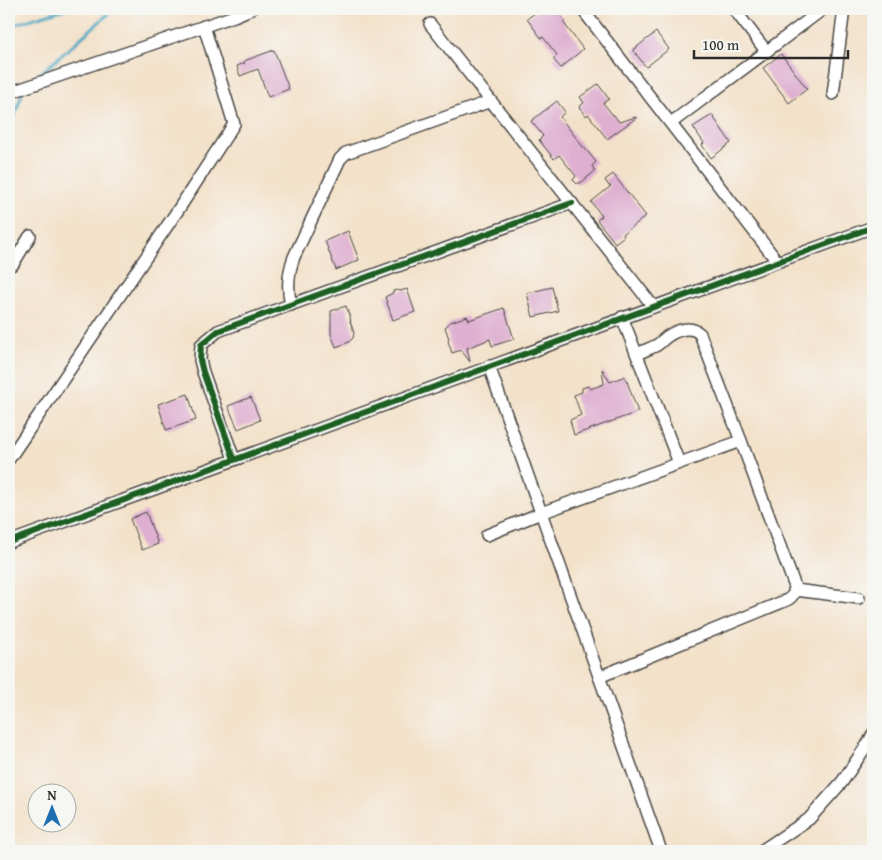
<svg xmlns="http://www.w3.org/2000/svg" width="882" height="860" viewBox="0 0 882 860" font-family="'Gentium Book Plus',serif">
  <rect width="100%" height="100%" fill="#f6f6f2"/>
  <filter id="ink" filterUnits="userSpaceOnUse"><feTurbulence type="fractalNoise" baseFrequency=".02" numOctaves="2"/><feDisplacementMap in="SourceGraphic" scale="10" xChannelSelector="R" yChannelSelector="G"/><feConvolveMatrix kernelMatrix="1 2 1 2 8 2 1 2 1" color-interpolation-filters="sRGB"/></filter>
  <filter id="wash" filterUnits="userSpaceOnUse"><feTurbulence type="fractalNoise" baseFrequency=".0096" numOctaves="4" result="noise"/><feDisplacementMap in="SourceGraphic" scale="20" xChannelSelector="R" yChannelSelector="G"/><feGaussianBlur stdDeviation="1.12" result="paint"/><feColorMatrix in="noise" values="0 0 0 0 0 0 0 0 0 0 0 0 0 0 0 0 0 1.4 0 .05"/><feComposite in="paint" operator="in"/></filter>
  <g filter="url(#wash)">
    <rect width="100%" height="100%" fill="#f3e1c9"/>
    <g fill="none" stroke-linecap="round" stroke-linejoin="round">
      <!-- stream -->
      <g stroke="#45a6c4" stroke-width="3">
        <polyline points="9,26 65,9"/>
        <polyline points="32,81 114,9"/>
        <polyline points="9,133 23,91"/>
      </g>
    </g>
    <g id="blocks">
      <!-- building -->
      <g fill="#deafd0">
        <polygon points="540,9 555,9 565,21 563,22 583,49 561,68 553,59 557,55 543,37 541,38 527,19"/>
        <polygon points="656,32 669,49 646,67 633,50"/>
        <polygon points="274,50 289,89 268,97 258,69 240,76 237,66 245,63 244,61"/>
        <polygon points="781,54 807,89 789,103 763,68"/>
        <polygon points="598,84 609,99 603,103 613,115 614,115 619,122 636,117 636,118 607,139 588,114 586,116 579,107 584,103 580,97"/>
        <polygon points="557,101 565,112 560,117 583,147 584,147 596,162 592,166 595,171 582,182 577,184 573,180 576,176 559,155 554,159 539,140 543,136 531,121"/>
        <polygon points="712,115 731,143 711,158 702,145 704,143 693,127"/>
        <polygon points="613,174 646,216 623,234 624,236 615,243 597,220 602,216 591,202 611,186 609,186 605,180"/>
        <polygon points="348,231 359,260 336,270 325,241"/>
        <polygon points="552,287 558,311 533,317 527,293"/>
        <polygon points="407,289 415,312 393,320 385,297 393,293 393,291 398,290 400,291"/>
        <polygon points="346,306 351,321 350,321 354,333 353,338 349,342 336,347 331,334 331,311"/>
        <polygon points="504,308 514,339 492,346 490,339 467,348 470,362 461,350 452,353 448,341 449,339 445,327 448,325 448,323 467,316 469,320"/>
        <polygon points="602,369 610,382 625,376 638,412 574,435 570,420 581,415 574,395 582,392 582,388 588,386 590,389 604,384"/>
        <polygon points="188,394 196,420 166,430 158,404"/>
        <polygon points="251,397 260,420 238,429 228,406"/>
        <polygon points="146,512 158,544 142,550 130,519"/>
      </g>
    </g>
  </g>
  <g filter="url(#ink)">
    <use href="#blocks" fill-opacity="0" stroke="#494643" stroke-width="1"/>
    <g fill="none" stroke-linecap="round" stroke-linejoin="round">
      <defs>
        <g id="minor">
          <polyline points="582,9 777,261"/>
          <polyline points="734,9 766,51"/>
          <polyline points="430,24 653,306"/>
          <polyline points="9,93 234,16 251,9"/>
          <polyline points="833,94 844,9"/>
          <polyline points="671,123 823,9"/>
          <polyline points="9,266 13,264 30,236"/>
          <path d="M291,305c-4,-16 -3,-32 3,-48l46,-98 6,-6 145,-52"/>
          <polyline points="622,317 679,463"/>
          <polyline points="489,366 661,851"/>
          <polyline points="9,459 180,207 234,124 204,26"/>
          <polyline points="234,459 203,372 200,360 201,345 218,331 572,203"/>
          <polyline points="487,535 541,513 741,441"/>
          <polyline points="9,542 873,227"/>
          <polyline points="795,590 859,598"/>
          <path d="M599,677l188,-77c7,-4 8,-8 7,-16l-53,-143 -41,-107c-9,-9 -23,-4 -32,2 -5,3 -8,8 -13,10 -6,3 -12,5 -18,8"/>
          <polyline points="761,851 809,819 842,782 869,742 873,734"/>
        </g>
      </defs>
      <!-- minor casing -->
      <use href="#minor" stroke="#494643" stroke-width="14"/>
      <!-- minor -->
      <use href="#minor" stroke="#fff" stroke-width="11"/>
      <defs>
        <g id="cycleway">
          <polyline points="234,459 203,372 200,360 201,345 218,331 572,203"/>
          <polyline points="9,542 873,227"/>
        </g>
      </defs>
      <!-- cycleway casing -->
      <use href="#cycleway" stroke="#f6f6f2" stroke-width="9"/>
      <!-- cycleway -->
      <use href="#cycleway" stroke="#1b5e20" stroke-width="6"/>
    </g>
  </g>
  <!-- margin -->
  <rect width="882" height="860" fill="none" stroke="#f6f6f2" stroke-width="30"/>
  <!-- north arrow -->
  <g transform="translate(52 808)"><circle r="24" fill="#f6f6f2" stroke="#a5a5a2"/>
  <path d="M0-4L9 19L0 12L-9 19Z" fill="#1f6fb2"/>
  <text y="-8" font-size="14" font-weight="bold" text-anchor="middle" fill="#2b2b2b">N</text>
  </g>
  <!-- scale -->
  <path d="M694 50v8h154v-8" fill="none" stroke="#2b2b2b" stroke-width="2.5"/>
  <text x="702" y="50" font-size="15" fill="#2b2b2b" stroke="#f6f6f2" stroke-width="4" paint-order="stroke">100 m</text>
</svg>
